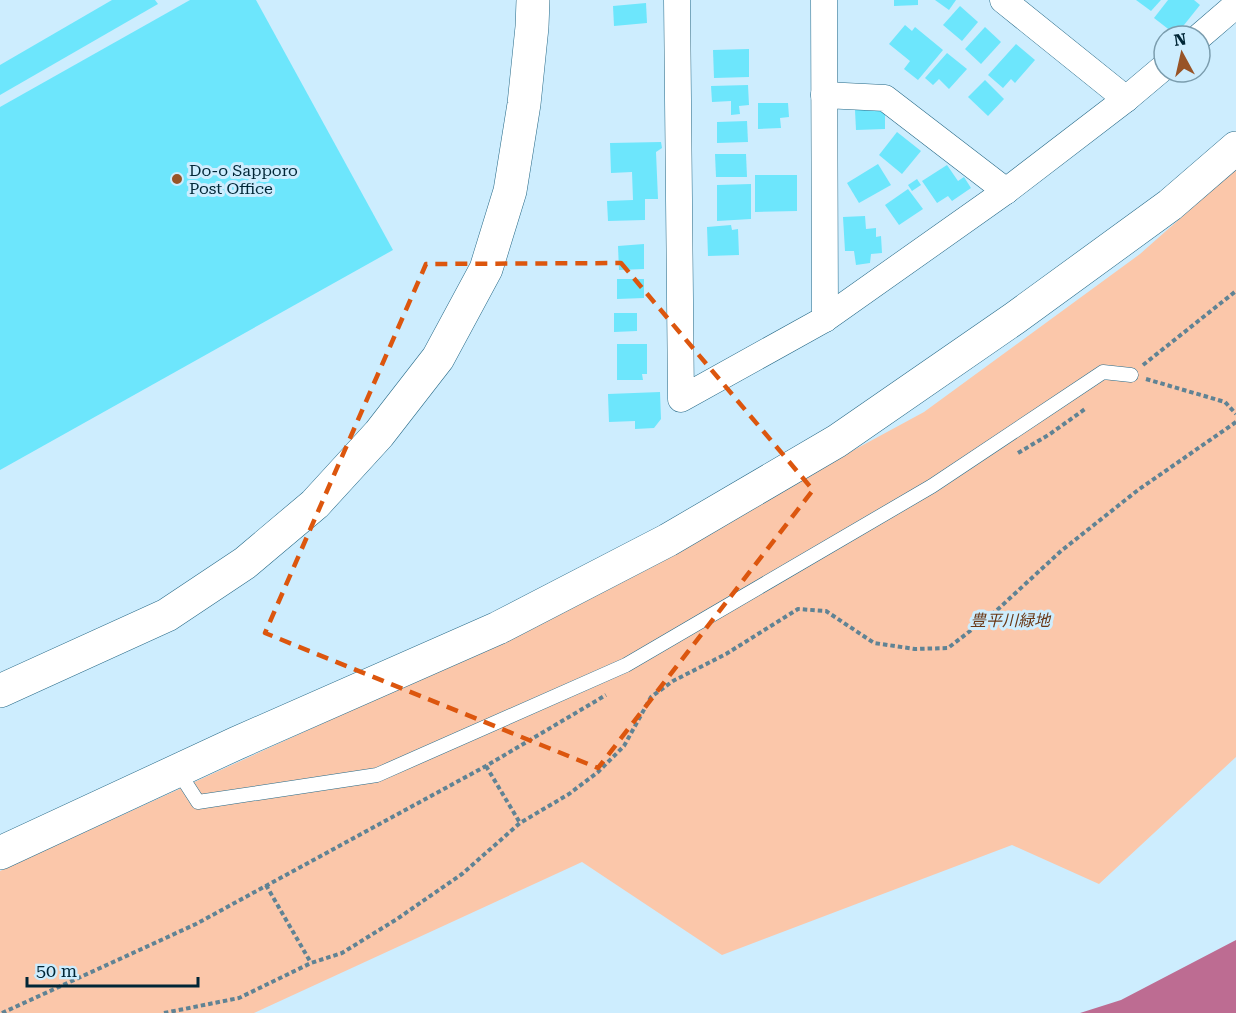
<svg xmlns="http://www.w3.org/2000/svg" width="1236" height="1013" viewBox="0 0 1236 1013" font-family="'Roboto Serif','Noto Sans JP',serif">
  <rect width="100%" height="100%" fill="#cdedfe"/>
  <!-- green -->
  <polygon fill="#fbc7aa" points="1236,169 1236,757 1099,884 1012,845 722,955 582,862 254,1013 0,1013 0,871 494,645 924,412 1140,254"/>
  <!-- water -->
  <polygon fill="#bd6c92" points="1236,940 1236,1013 1080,1013 1121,1000"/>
  <!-- building -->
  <g fill="#6de6fc">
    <polygon points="112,0 155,0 158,4 0,95 0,65"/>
    <polygon points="190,0 256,0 393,250 0,470 0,107"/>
    <polygon points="894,0 918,0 918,5 894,6"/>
    <polygon points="935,0 956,0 949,10"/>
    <polygon points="1136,0 1161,0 1151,11"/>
    <polygon points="1168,0 1194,0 1200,5 1176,35 1154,18"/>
    <polygon points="646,3 647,23 614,26 613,6"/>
    <polygon points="960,6 978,22 962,41 943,25"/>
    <polygon points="905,25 912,31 915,27 943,50 918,80 904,69 910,61 889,44"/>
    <polygon points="985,27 1001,42 981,64 965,49"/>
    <polygon points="1016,44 1035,60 1015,83 1011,79 1003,88 988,75"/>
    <polygon points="749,49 749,77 714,78 713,50"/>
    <polygon points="947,53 967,69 949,89 939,79 933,85 925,78"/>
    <polygon points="985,80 1004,99 988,116 968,97"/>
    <polygon points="748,85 749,105 739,106 740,114 731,115 731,101 712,102 711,86"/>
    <polygon points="758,103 788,103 789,117 780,118 781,128 758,129"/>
    <polygon points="885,109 885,129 856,130 855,110"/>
    <polygon points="747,121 748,142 717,143 717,122"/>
    <polygon points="897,132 921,151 902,174 879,155"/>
    <polygon points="661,142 662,148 656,152 658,199 645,199 645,220 608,221 607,201 633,200 632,172 611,173 610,143"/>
    <polygon points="715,154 746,154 747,177 716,177"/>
    <polygon points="878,164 891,185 859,203 847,183"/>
    <polygon points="947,165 958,181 964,177 971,188 952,201 948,196 937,203 922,181"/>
    <polygon points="755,175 797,175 797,211 755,212"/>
    <polygon points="917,179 921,185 912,191 908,185"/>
    <polygon points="751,184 751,219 717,221 717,185"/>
    <polygon points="908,189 923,209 899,225 885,205"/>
    <polygon points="865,216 866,229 876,228 876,237 881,236 882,253 871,254 870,263 856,265 854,251 845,251 843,217"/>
    <polygon points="731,225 732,230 738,229 739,255 708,256 707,227"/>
    <polygon points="644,244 644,269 619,270 618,246"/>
    <polygon points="617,279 644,279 644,298 617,299"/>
    <polygon points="614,313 637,313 637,331 614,332"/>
    <polygon points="617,344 647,344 647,374 642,374 643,380 617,380"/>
    <polygon points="660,392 661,419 654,428 635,429 635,421 609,422 608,394"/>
  </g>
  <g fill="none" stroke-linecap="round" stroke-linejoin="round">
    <defs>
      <polyline id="service" points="178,771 198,802 377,775 626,665 932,486 1103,372 1131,375"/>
      <g id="minor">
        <polyline points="677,0 681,399 825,319 1006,191 1126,99 1164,67"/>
        <polyline points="824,0 825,319"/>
        <polyline points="1003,0 1126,99"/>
        <polyline points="1200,36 1236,5"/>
        <polyline points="824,95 885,98 1006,191"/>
      </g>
      <g id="tertiary">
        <polyline points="0,691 167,615 245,563 315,504 379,434 438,358 486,269 510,191 524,104 532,27 533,0"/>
        <polyline points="0,853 237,743 498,628 668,540 837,441 1015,318 1170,205 1236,148"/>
      </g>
    </defs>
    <!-- service casing -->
    <use href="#service" stroke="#266987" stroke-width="15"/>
    <!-- minor casing -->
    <use href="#minor" stroke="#266987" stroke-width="27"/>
    <!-- tertiary casing -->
    <use href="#tertiary" stroke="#266987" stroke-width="34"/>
    <!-- path -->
    <g stroke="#608394" stroke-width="4" stroke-dasharray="4.5 3" stroke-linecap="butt">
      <polyline points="1143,365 1236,291"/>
      <polyline points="1146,379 1225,402 1236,414"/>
      <polyline points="1018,453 1050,434 1085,409"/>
      <polyline points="486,766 520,823"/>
      <polyline points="266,885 311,963"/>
      <polyline points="2,1013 196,924 486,766 606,695"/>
      <polyline points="164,1013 239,998 311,963 342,953 397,919 462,874 520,823 569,794 598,772 624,746 651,697 673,681 726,654 798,609 826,611 874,643 915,649 948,648 996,611 1061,551 1138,490 1236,422"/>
    </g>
    <!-- service -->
    <use href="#service" stroke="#fff" stroke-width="14"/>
    <!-- minor -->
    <use href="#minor" stroke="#fff" stroke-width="26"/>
    <!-- tertiary -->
    <use href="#tertiary" stroke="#fff" stroke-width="33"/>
  </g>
  <!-- marked area -->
  <path fill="none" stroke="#dc560e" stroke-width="4.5" stroke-dasharray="12 8" stroke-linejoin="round" d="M621,263l192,227 -215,278 -333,-135 161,-369z"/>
  <!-- markers -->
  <circle fill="#985427" stroke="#cdedfe" stroke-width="2" cx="177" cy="179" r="6"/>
  <g text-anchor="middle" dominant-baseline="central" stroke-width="6" stroke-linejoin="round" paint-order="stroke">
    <!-- poi labels -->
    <g font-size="16" fill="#002636" stroke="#cdedfe" text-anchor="start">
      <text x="189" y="170">Do-o Sapporo<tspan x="189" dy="18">Post Office</tspan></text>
    </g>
    <!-- park labels -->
    <g font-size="16" font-style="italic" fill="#693715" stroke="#cdedfe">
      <text x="1010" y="620">豊平川緑地</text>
    </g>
  </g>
  <!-- north arrow -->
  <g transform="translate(1182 54) rotate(352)"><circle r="28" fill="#cdedfe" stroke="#7b9dae" stroke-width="1.5"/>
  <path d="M0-4.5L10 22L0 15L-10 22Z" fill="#985427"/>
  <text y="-9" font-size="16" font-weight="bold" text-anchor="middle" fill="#002636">N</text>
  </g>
  <!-- scale -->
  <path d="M27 977v9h171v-9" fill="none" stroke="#002636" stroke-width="3"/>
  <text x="36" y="977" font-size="18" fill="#002636" stroke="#cdedfe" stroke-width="4.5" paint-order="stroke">50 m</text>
</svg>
